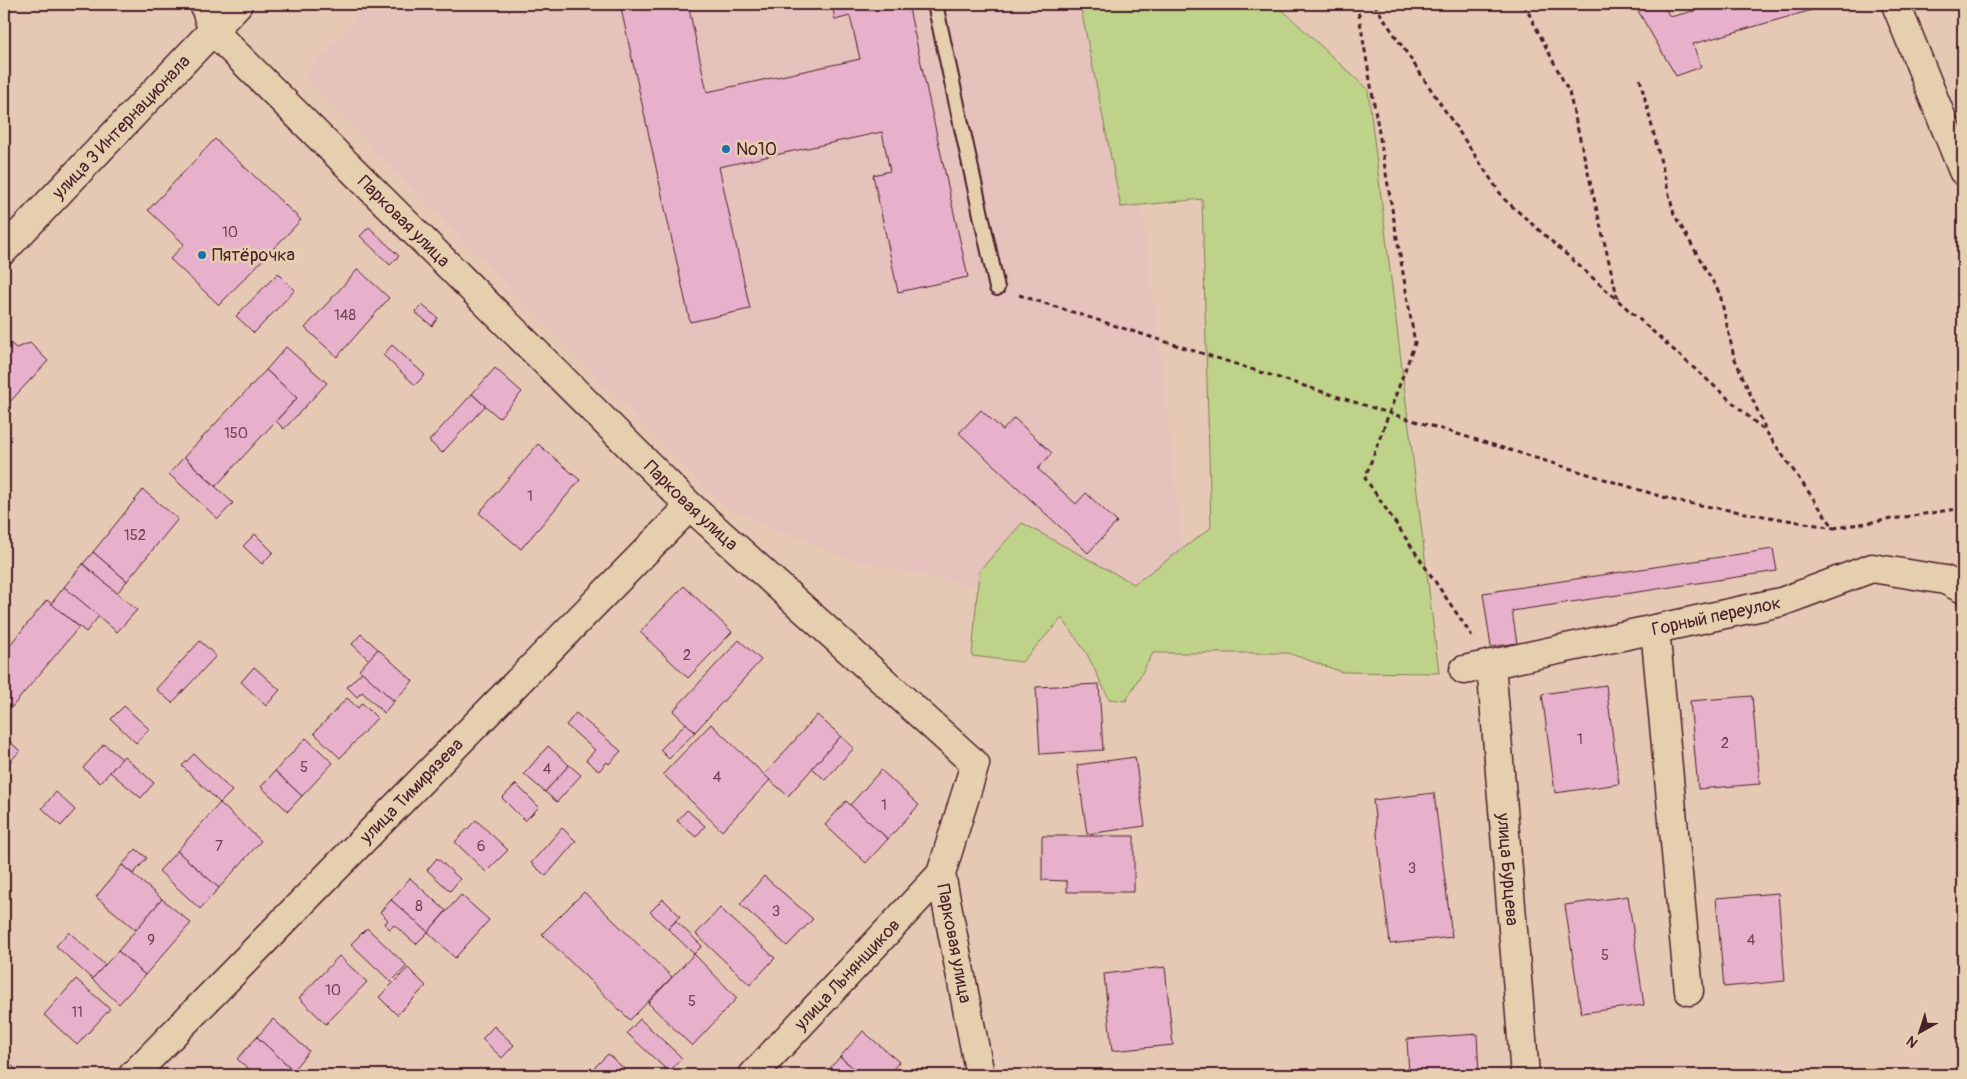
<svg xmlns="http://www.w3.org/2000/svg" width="1967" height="1079" viewBox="0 0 1967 1079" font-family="Pangolin,sans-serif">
  <rect width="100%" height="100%" fill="#e6c9b5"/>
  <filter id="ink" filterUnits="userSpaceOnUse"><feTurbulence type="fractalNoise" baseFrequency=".02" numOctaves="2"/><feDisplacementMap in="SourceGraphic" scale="10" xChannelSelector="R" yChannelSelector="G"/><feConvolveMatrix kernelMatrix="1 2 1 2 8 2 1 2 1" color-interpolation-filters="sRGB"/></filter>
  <g filter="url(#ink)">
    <!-- built -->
    <polygon fill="#e6c2bc" points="369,4 1118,4 1189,599 1066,604 851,560 723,506 303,77"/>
    <!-- green -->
    <polygon fill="#bed389" stroke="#84795a" points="1080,4 1276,4 1368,90 1439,673 1342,672 1288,653 1153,653 1126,701 1109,699 1087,654 1062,618 1022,662 972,656 979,571 1022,523 1134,584 1211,528 1202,199 1121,207"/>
    <!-- building -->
    <g fill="#e7b1cb" stroke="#4a1f2b">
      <polygon points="620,4 688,4 707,92 860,59 850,16 835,20 832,4 908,4 968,277 898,292 873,175 890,171 882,132 719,167 750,309 690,322"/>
      <polygon points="1634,4 1663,4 1670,17 1721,4 1833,4 1693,44 1701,67 1676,76"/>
      <polygon points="215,139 301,220 219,305 170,259 184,244 148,210"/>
      <polygon points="369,227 399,256 390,265 360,236"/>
      <polygon points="358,269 389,298 337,357 305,328"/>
      <polygon points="278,273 295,290 254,333 236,316"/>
      <polygon points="422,305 438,318 432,326 415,312"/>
      <polygon points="4,338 16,348 30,343 48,361 4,408"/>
      <polygon points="392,345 425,375 415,385 383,355"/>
      <polygon points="286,347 327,383 284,429 276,421 297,398 266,370"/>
      <polygon points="495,368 522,392 499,418 472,394"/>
      <polygon points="266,370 297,398 216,486 184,457"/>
      <polygon points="472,394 485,406 442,453 429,441"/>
      <polygon points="981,410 1003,430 1014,418 1052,453 1038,469 1076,504 1086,493 1117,522 1088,553 959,433"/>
      <polygon points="538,444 580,480 521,549 479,513"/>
      <polygon points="184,457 233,503 218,519 169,474"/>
      <polygon points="143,490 178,519 127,581 93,552"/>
      <polygon points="255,534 273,552 262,564 243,546"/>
      <polygon points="1773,549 1777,571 1512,611 1517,643 1491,647 1483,593"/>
      <polygon points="93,552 127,581 117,593 83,564"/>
      <polygon points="83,564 137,610 117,632 64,587"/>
      <polygon points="684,586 732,632 688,678 640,632"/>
      <polygon points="64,587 99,616 86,632 51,604"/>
      <polygon points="47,600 79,627 12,707 4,701 4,652"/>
      <polygon points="361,634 378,649 369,660 352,644"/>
      <polygon points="739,640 761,660 695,732 673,711"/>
      <polygon points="200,641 216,656 172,703 156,689"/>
      <polygon points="378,649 413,681 394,701 359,670"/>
      <polygon points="254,667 280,690 266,706 241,682"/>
      <polygon points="362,672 394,701 384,713 362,692 357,697 347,687"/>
      <polygon points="1099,684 1103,750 1040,754 1036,687"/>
      <polygon points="1959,684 1963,684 1963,719"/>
      <polygon points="1606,685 1619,784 1555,793 1542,694"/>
      <polygon points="1752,696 1760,784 1698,789 1690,701"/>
      <polygon points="347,698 358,708 362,703 377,718 340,758 314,733"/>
      <polygon points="124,706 149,729 136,743 111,719"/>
      <polygon points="576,713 621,751 609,764 607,762 599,771 586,760 595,750 566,725"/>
      <polygon points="817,715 841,736 788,796 764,775"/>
      <polygon points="686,723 695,732 669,759 660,750"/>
      <polygon points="711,724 770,780 722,831 663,774"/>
      <polygon points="4,736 20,751 4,768"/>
      <polygon points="841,736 854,748 825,780 812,768"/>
      <polygon points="306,738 333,763 302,796 275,771"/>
      <polygon points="104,744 122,759 100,783 83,768"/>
      <polygon points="548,746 569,765 545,792 524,774"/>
      <polygon points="194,754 232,791 220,803 182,766"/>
      <polygon points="124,756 154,783 141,798 110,772"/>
      <polygon points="1135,757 1145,826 1087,834 1077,765"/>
      <polygon points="569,765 581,775 557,802 545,792"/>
      <polygon points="881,770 919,805 888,839 850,805"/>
      <polygon points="275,771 302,796 288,811 261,787"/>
      <polygon points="516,784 539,807 525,821 502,798"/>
      <polygon points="56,792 75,810 61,826 42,808"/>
      <polygon points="1434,793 1452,937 1390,944 1373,800"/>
      <polygon points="846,801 888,839 866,863 825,825"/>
      <polygon points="220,803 261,841 219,888 177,851"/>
      <polygon points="687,810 705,826 696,837 677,821"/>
      <polygon points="476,820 508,850 486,872 455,842"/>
      <polygon points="562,828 576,841 546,876 531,863"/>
      <polygon points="1042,836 1134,836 1134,892 1067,892 1067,881 1042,880"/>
      <polygon points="136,849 147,858 133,874 122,865"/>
      <polygon points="177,851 219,888 200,909 159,871"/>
      <polygon points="437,858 460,879 450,891 427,870"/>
      <polygon points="122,865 162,899 136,930 96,897"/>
      <polygon points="764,876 813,919 787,946 740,904"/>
      <polygon points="410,878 446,911 428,932 391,900"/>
      <polygon points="584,892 672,977 630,1020 542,934"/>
      <polygon points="1778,893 1785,981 1724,987 1716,898"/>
      <polygon points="461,895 489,920 455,958 428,932"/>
      <polygon points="1628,896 1644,1005 1581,1013 1565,905"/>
      <polygon points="162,899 191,923 145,975 118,951"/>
      <polygon points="663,899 680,916 668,929 650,912"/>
      <polygon points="391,900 428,932 416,944 394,925 390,929 384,924 388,920 380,912"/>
      <polygon points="720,908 775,958 750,985 696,934"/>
      <polygon points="676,921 702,946 694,954 668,929"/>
      <polygon points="367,928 407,966 391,982 351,944"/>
      <polygon points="69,932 105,965 92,979 56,946"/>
      <polygon points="118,951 145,975 119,1004 92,979"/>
      <polygon points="694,954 737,998 692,1046 648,1003"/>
      <polygon points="339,956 367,982 326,1024 299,998"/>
      <polygon points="1165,967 1173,1045 1112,1051 1104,974"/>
      <polygon points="408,968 426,986 397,1015 379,997"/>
      <polygon points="76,979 110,1009 77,1045 44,1015"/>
      <polygon points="273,1019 309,1051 293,1070 257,1037"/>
      <polygon points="640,1019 682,1058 669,1072 627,1033"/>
      <polygon points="494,1026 514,1045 502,1058 482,1039"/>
      <polygon points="863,1031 899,1062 888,1075 862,1075 840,1057"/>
      <polygon points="1477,1034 1479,1075 1409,1075 1407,1039"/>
      <polygon points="257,1037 293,1070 298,1075 256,1075 237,1059"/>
      <polygon points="608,1054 631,1075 587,1075"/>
      <polygon points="840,1057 862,1075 839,1075 830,1068"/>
      <polygon points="4,1058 22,1075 4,1075"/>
    </g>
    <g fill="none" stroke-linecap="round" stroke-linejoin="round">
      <defs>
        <polyline id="service" points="935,4 997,288"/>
        <g id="minor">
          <path id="s1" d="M204,4l9,27 477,475 285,258 -34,110 39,201"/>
          <polyline points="1897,7 1963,171"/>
          <polyline points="1655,629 1689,991"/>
          <path id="s2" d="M1491,664l34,411"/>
          <path id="s3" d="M1464,670l317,-68 91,-34 73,12 18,9"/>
          <path id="s4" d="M133,1075l557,-569"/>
          <path id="s5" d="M753,1075l188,-201"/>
        </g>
        <g id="secondary">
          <path id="s6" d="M4,250l234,-246"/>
        </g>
      </defs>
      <!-- service casing -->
      <use href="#service" stroke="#4a1f2b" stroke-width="18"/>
      <!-- minor casing -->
      <use href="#minor" stroke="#4a1f2b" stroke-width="31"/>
      <!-- secondary casing -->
      <use href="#secondary" stroke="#4a1f2b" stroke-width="31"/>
      <!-- path -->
      <g stroke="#4a1f2b" stroke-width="3" stroke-dasharray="5 4" stroke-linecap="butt">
        <polyline points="1357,4 1415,343 1365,478 1472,636"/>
        <polyline points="1374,4 1504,199 1767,433 1834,528 1963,508"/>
        <polyline points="1524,4 1569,92 1618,300"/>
        <polyline points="1640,79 1674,214 1720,294 1734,357 1766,430"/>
        <polyline points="1019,295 1389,413 1676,501 1834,528"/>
      </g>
      <!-- service -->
      <use href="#service" stroke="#e6cfaf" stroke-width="14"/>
      <!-- minor -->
      <use href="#minor" stroke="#e6cfaf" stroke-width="28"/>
      <!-- secondary -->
      <use href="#secondary" stroke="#e6cfaf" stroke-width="28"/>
    </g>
  </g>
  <!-- markers -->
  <g fill="#1f6fb2" stroke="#e6cfaf" stroke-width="2">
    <circle cx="726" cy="149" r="5"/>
    <circle cx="202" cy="255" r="5"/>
  </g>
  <g text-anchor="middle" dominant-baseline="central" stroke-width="5" stroke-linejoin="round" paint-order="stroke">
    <!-- number labels -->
    <g font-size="15" fill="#714453">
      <text x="230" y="232">10</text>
      <text x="345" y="315">148</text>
      <text x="236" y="433">150</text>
      <text x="530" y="496">1</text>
      <text x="135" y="535">152</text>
      <text x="687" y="655">2</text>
      <text x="1580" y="739">1</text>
      <text x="1725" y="743">2</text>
      <text x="304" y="767">5</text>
      <text x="547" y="769">4</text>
      <text x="717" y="777">4</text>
      <text x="884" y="805">1</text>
      <text x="219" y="846">7</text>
      <text x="481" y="846">6</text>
      <text x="1412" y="868">3</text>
      <text x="419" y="906">8</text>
      <text x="776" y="911">3</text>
      <text x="151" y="940">9</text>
      <text x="1751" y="940">4</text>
      <text x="1605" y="955">5</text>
      <text x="333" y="990">10</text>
      <text x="692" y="1001">5</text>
      <text x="77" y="1012">11</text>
    </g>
    <!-- street labels -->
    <g font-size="18" fill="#4a1f2b" stroke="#e6cfaf">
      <text stroke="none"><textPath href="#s6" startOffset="170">улица 3 Интернационала</textPath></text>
      <text stroke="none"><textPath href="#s1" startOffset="298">Парковая улица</textPath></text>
      <text stroke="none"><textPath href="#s1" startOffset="702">Парковая улица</textPath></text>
      <text stroke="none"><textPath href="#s3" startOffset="258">Горный переулок</textPath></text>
      <text stroke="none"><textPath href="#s4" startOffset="398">улица Тимирязева</textPath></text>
      <text stroke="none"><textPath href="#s2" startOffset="206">улица Бурцева</textPath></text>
      <text stroke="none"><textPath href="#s1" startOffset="1272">Парковая улица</textPath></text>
      <text stroke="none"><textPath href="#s5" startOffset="138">улица Льнянщиков</textPath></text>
    </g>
    <!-- poi labels -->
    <g font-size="18" fill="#4a1f2b" stroke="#e6cfaf" text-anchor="start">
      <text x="736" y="149">№10</text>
      <text x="212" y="255">Пятёрочка</text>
    </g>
  </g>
  <!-- margin -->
  <rect width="1967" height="1079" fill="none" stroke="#e6cfaf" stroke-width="20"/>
  <rect x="10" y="10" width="1947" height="1059" fill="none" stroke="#4a1f2b" stroke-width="2" filter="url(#ink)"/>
  <!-- north arrow -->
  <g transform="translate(1920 1032) rotate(219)" stroke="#e6cfaf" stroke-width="4" paint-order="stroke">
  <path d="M0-4L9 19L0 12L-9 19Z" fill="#4a1f2b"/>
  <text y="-8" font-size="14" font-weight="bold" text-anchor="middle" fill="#4a1f2b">N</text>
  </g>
</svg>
